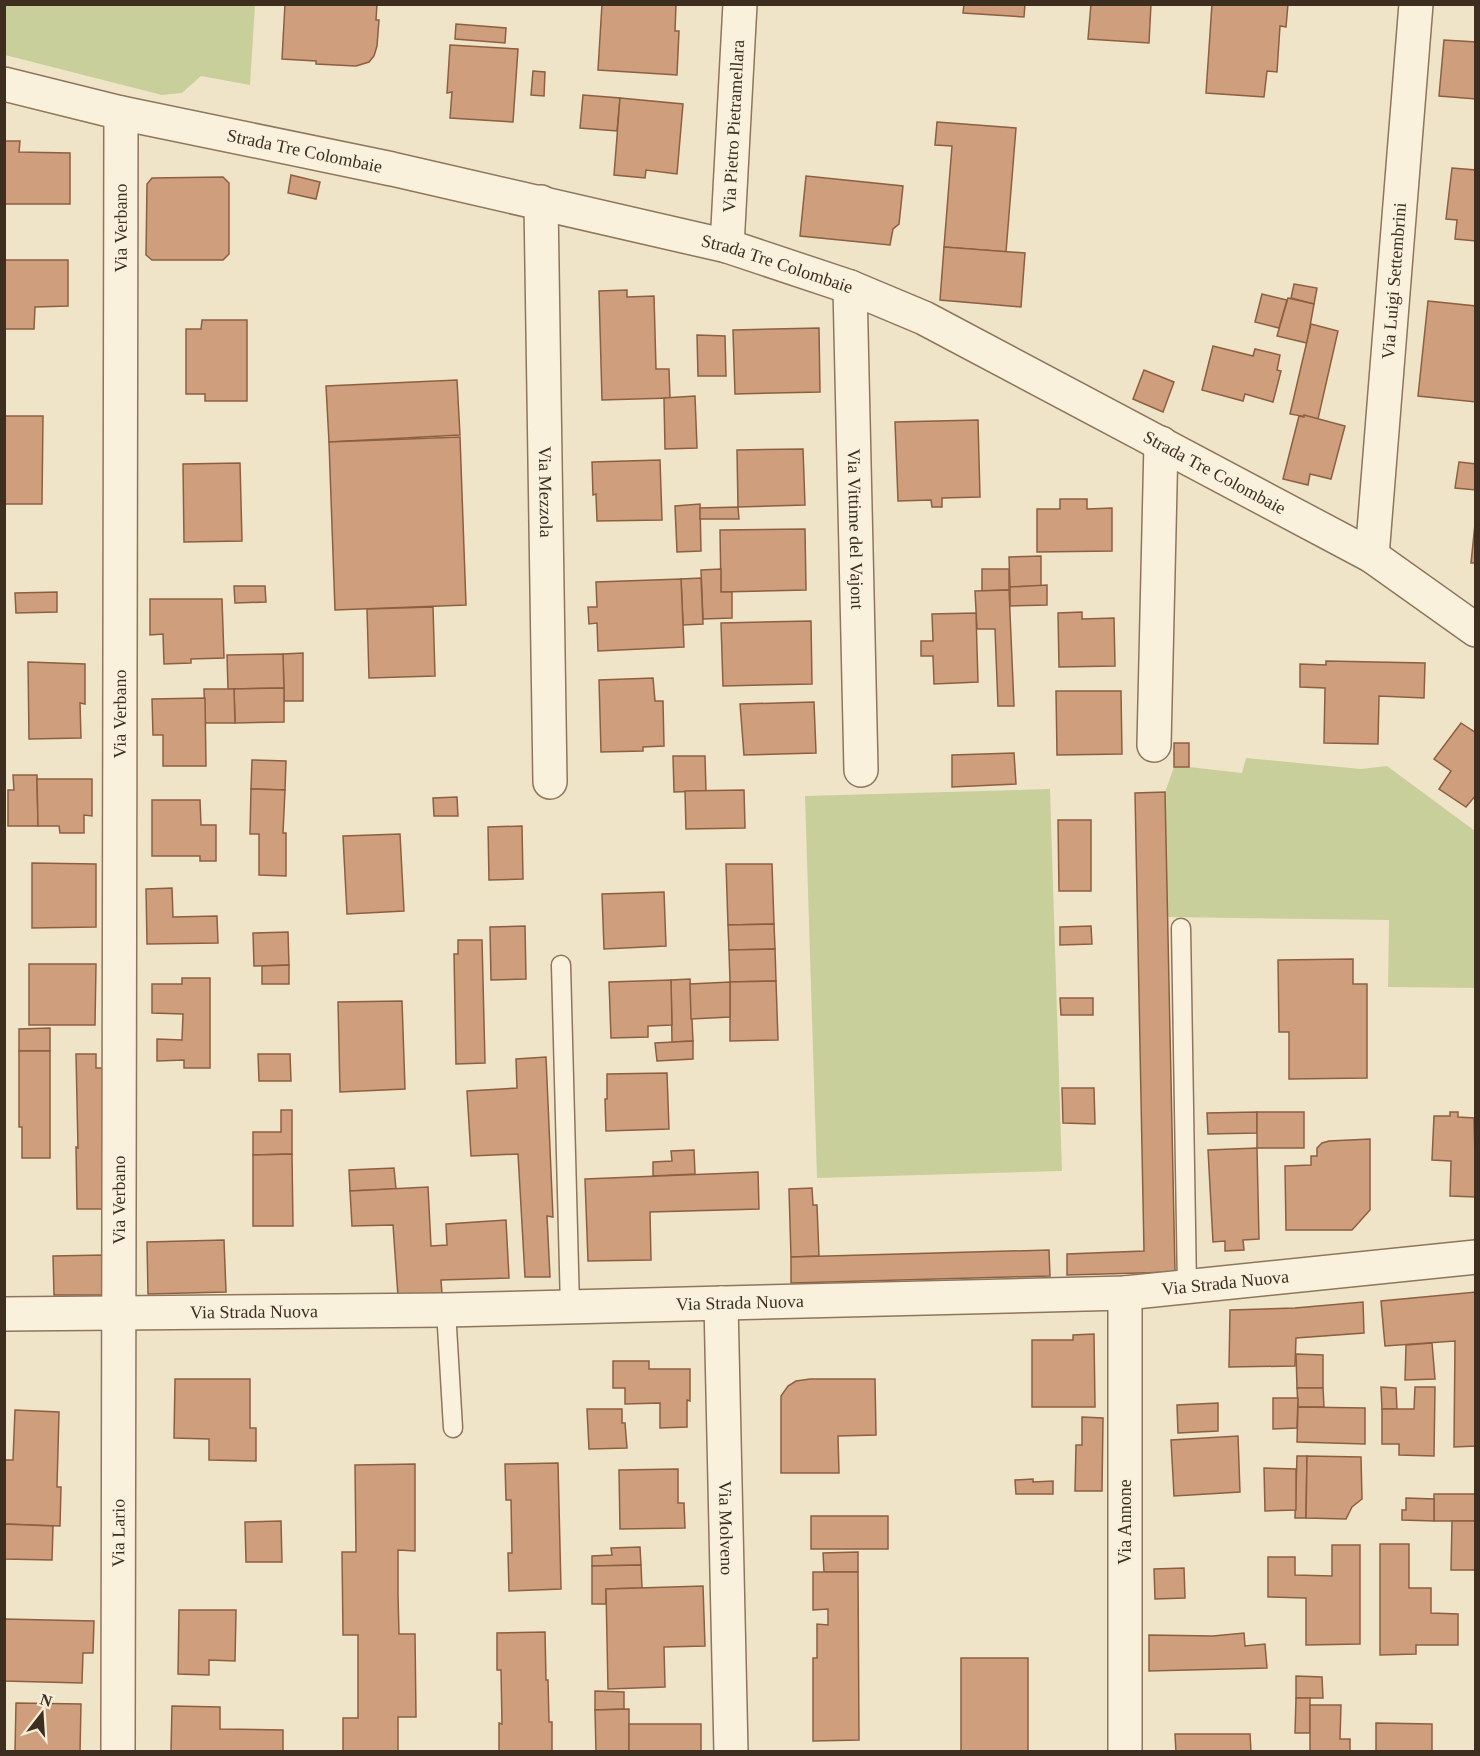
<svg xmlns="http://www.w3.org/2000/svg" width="1480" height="1756" viewBox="0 0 1480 1756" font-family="Georgia,serif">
  <rect width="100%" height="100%" fill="#f0e4c8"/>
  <!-- green -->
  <g fill="#c9cf9b">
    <polygon points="4,5 255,5 250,85 201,76 182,93 162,95 5,55"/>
    <polygon points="1246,758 1361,769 1387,766 1475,831 1475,988 1388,987 1389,920 1167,917 1165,792 1174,767 1189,767 1242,773"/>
    <polygon points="1050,789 1062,1171 817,1178 805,796"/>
  </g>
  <!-- building -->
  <g fill="#cf9f7d" stroke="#8d5f41" stroke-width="1.5">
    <polygon points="285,4 377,4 376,20 379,20 377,46 374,56 369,62 356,66 316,64 316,61 282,59"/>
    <polygon points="602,4 676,4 675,31 679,31 677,75 598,70"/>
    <polygon points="964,4 1025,4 1024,17 963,13"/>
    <polygon points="1091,4 1151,4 1149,43 1088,39"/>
    <polygon points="1212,4 1288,4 1286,27 1280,26 1277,72 1267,71 1264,97 1206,93"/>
    <polygon points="456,24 506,28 505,43 455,39"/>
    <polygon points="1444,40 1476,42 1476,99 1439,96"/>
    <polygon points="450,45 518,49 513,122 450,118 452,92 447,93"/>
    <polygon points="533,71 545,72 544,96 531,95"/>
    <polygon points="583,95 620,98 617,131 580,128"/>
    <polygon points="620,98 683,104 677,174 646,170 645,178 614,175"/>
    <polygon points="937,122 1016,128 1006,252 944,247 952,146 935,145"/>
    <polygon points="4,141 20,141 19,152 70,153 70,204 4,204"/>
    <polygon points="1452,168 1476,170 1476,241 1455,239 1457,220 1446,219"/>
    <polygon points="291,175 320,182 316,199 288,193"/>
    <polygon points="806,176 903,186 899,224 893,229 890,245 800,236"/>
    <polygon points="223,177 229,183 229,254 223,260 152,260 146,255 147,184 152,178"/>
    <polygon points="944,247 1025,253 1021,307 940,300"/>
    <polygon points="4,260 68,260 68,306 35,307 34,329 4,329"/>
    <polygon points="1294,284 1317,288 1314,304 1291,298"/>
    <polygon points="627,290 627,297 654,296 656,369 669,369 670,398 602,400 599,291"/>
    <polygon points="1262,294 1287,300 1279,328 1255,322"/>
    <polygon points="1288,298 1314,304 1307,343 1277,336"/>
    <polygon points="1428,301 1476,306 1476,402 1418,396"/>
    <polygon points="202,320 247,320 247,401 205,401 205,394 186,394 186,329 201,329"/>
    <polygon points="1311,324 1338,331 1318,419 1290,414"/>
    <polygon points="819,328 820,392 735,394 733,330"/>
    <polygon points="697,335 725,336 726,376 698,376"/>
    <polygon points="1213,346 1253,356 1255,349 1280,355 1277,370 1281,371 1273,402 1245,394 1243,401 1202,390"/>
    <polygon points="1144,370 1174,382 1163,412 1133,399"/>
    <polygon points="457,380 460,435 329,442 326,386"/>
    <polygon points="695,396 697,448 665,449 664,398"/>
    <polygon points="1304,415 1345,426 1331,479 1310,474 1308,485 1283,479 1299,416 1304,417"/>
    <polygon points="4,416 43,416 42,504 4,504"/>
    <polygon points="978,420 980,497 942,498 942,507 932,507 931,500 898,501 895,422"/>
    <polygon points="460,437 466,605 335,610 329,442"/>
    <polygon points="803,449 805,505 738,507 737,450"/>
    <polygon points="660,460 662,520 597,521 596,494 593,495 592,462"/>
    <polygon points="1459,462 1476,464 1476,490 1455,488"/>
    <polygon points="240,463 242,541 184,542 183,464"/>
    <polygon points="1060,499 1087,499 1087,509 1112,508 1112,551 1037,552 1037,509 1060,509"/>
    <polygon points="700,504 701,551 677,552 675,506"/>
    <polygon points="738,507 739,519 700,519 700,508"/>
    <polygon points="1476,514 1476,563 1471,563"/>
    <polygon points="805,529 806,590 721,592 720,530"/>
    <polygon points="1041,556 1041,586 1010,587 1009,557"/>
    <polygon points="721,569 721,592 732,592 732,618 703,619 701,570"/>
    <polygon points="982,569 1009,569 1009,590 982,591"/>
    <polygon points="701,578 703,624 683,625 681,579"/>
    <polygon points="681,579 684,647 598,651 597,623 589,624 588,607 597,607 596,582"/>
    <polygon points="1047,585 1047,605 1010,606 1010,587"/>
    <polygon points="234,586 265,586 266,602 235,603"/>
    <polygon points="1009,590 1014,706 998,706 995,629 977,629 975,591"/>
    <polygon points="57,592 57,612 16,613 15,593"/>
    <polygon points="150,599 222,599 224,658 191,659 191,663 164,664 163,634 150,635"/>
    <polygon points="433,607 435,676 369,678 367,609"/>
    <polygon points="1082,612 1082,619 1114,618 1115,666 1059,667 1058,613"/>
    <polygon points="976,613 978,682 934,684 933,656 921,656 921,641 933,641 932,614"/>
    <polygon points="811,621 812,684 723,686 721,623"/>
    <polygon points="303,653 303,701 284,701 283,654"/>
    <polygon points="283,654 284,688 228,689 227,655"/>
    <polygon points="1326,661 1425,663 1424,698 1379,696 1378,744 1324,743 1325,688 1300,687 1300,664 1326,665"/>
    <polygon points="28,662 85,664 85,704 80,703 81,738 29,739"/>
    <polygon points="653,678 655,701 663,701 664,746 643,747 643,751 601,752 599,680"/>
    <polygon points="284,688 284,722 235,723 234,689"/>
    <polygon points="204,689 234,689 235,723 205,723"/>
    <polygon points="1056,691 1121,691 1122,754 1057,755"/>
    <polygon points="205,698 206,766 163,766 163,735 153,735 152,699"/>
    <polygon points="814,702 816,753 744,755 740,704"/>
    <polygon points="1461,723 1476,733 1476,795 1466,807 1439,789 1451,771 1434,759"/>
    <rect x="1174" y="743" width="15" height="24"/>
    <polygon points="1014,753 1016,784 952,787 952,755"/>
    <polygon points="673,756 705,756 706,791 674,792"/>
    <polygon points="252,760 286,761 285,790 251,789"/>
    <polygon points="13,775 37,775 38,826 8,826 8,790 14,790"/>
    <polygon points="37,779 92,779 92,816 84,815 84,833 60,833 59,826 38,826"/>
    <polygon points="251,789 285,790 283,833 286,833 286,876 259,875 259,834 250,834"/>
    <polygon points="744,790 745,828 686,829 685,791"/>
    <polygon points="1165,792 1175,1272 1067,1275 1067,1254 1144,1251 1135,793"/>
    <polygon points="457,797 458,816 434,816 433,798"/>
    <polygon points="152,800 200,800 201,825 216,825 216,861 200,861 200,856 152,856"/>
    <polygon points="1058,820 1091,820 1091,891 1059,891"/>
    <polygon points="522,826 523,879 489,880 488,827"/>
    <polygon points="400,834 404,911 347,914 343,836"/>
    <polygon points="32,863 96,864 96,927 32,928"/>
    <polygon points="726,864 772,864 774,924 728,925"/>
    <polygon points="172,888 173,917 217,916 218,943 147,944 146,889"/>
    <polygon points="664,892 666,946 604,949 602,894"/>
    <polygon points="774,924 775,949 729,950 728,925"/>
    <polygon points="525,926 526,979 491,980 490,927"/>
    <polygon points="1091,926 1092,944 1060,945 1060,927"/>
    <polygon points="288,932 289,965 254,966 253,933"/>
    <polygon points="458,940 482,940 485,1063 456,1064 454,954 458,954"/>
    <polygon points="775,949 776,981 730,982 729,950"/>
    <polygon points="1353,959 1353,984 1367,984 1367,1078 1289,1079 1289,1032 1279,1032 1278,960"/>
    <polygon points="29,964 96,964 95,1025 29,1025"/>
    <polygon points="289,965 289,984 262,984 262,966"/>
    <polygon points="182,978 210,978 210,1068 184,1068 184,1060 157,1061 157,1039 182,1040 183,1014 152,1013 152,984 182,984"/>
    <polygon points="690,979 693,1041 672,1042 671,980"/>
    <polygon points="671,980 672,1025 648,1026 648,1037 611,1038 609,982"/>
    <polygon points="776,981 778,1040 730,1041 730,982"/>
    <polygon points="730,982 730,1017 691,1019 690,984"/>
    <polygon points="1060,998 1093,998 1093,1015 1061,1015"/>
    <polygon points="402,1001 405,1089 340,1092 338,1002"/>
    <polygon points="50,1028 50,1051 19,1051 19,1029"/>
    <polygon points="693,1041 693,1059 657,1061 655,1043"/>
    <polygon points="19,1051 50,1051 50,1158 22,1158 22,1127 19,1127"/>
    <polygon points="76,1054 96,1054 96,1068 104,1068 108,1209 77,1209 76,1147 78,1148"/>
    <polygon points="258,1054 290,1054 291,1081 259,1081"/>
    <polygon points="546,1057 553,1217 547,1216 550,1277 525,1277 518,1154 471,1156 467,1091 517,1088 516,1059"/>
    <polygon points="667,1073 669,1129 606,1131 605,1099 607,1099 607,1074"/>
    <polygon points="1062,1088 1094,1088 1095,1124 1063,1123"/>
    <polygon points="281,1110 292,1110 292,1154 253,1155 253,1132 281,1132"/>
    <polygon points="1257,1112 1257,1133 1208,1134 1207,1113"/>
    <rect x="1257" y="1112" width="47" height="36"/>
    <polygon points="1450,1112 1458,1112 1458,1117 1474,1118 1476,1197 1450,1196 1451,1161 1432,1160 1434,1116 1450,1116"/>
    <polygon points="1370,1139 1370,1210 1352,1230 1286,1230 1285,1166 1311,1165 1311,1156 1317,1156 1317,1148 1322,1143 1329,1141"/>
    <polygon points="1257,1148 1259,1239 1243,1240 1244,1250 1225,1251 1225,1241 1213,1242 1208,1150"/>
    <polygon points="694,1150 695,1174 653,1176 653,1162 672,1161 671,1151"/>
    <polygon points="292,1154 293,1226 253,1226 253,1155"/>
    <polygon points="394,1168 396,1189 350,1191 349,1170"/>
    <polygon points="758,1172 759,1209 650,1212 651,1260 588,1261 585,1179"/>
    <polygon points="428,1187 431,1246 447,1245 446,1224 506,1220 509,1278 441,1280 442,1294 398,1296 393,1225 352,1226 350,1191"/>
    <polygon points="812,1188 813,1205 817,1205 819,1256 791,1257 789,1189"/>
    <polygon points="224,1240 226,1292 148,1294 147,1242"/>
    <polygon points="1049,1250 1050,1276 791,1283 791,1257"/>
    <polygon points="104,1255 104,1295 54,1295 53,1256"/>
    <polygon points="1476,1292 1476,1446 1454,1447 1455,1341 1385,1346 1381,1301"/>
    <polygon points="1363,1302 1364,1333 1296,1338 1295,1366 1229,1367 1230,1310 1295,1308"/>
    <polygon points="1094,1334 1095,1407 1032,1407 1032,1340 1073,1340 1073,1335"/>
    <polygon points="1432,1343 1435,1379 1405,1380 1406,1345"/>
    <polygon points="1296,1354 1323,1355 1323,1388 1297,1388"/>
    <polygon points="613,1361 649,1361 649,1369 690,1369 690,1401 687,1400 687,1427 660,1428 660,1403 625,1404 625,1388 613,1388"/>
    <polygon points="175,1379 250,1379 250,1428 256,1428 256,1461 209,1460 209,1439 174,1438"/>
    <polygon points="810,1379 875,1379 876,1435 838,1436 839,1473 781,1473 781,1396 788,1386 796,1381"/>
    <polygon points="1381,1387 1396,1388 1397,1409 1382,1409"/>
    <polygon points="1415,1387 1435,1387 1434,1456 1399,1455 1399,1444 1382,1444 1382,1409 1414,1409"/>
    <polygon points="1297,1388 1323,1388 1324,1407 1298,1407"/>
    <polygon points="1273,1398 1298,1398 1297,1428 1273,1429"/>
    <polygon points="1218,1403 1218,1431 1178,1433 1177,1405"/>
    <polygon points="1298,1407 1365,1408 1365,1444 1297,1442"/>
    <polygon points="587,1409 622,1409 622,1423 625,1423 627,1448 589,1449"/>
    <polygon points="15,1410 59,1412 57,1487 61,1487 60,1526 4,1524 4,1460 13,1460"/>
    <polygon points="1082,1417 1103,1418 1102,1491 1075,1491 1076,1445 1082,1445"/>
    <polygon points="1238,1436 1240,1492 1174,1496 1171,1440"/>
    <polygon points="1297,1456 1307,1456 1306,1518 1295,1518"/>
    <polygon points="1307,1456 1361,1457 1362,1499 1352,1507 1346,1519 1306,1518"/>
    <polygon points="558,1463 561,1589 509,1591 508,1553 512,1553 511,1500 506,1500 505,1464"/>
    <polygon points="415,1464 415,1551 398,1550 398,1595 399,1634 415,1634 416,1717 398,1717 398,1752 343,1752 343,1718 358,1718 358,1635 343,1635 342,1552 356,1552 355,1465"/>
    <polygon points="1264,1468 1296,1469 1296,1510 1265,1511"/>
    <polygon points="678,1469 678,1503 684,1503 685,1528 620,1529 619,1470"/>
    <polygon points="1033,1479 1033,1482 1053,1481 1053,1494 1016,1494 1015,1480"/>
    <rect x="1434" y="1494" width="42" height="27"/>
    <polygon points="1406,1498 1434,1499 1434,1521 1402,1520 1402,1510 1406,1510"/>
    <rect x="811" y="1516" width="77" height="33"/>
    <polygon points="281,1521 282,1562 246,1562 245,1522"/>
    <polygon points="1452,1521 1476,1521 1476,1570 1451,1570"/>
    <polygon points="4,1524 53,1526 52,1560 4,1559"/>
    <polygon points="1380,1544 1409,1544 1409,1588 1431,1588 1431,1613 1458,1614 1458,1645 1416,1645 1416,1654 1380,1655"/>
    <polygon points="1332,1545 1360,1545 1360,1644 1306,1645 1306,1598 1268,1597 1268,1557 1295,1557 1295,1575 1332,1576"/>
    <polygon points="640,1547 641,1565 592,1566 592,1556 612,1555 611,1548"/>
    <polygon points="858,1552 858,1572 824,1572 823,1553"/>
    <polygon points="641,1565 642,1588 606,1589 606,1604 592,1604 592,1566"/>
    <polygon points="1184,1568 1185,1598 1155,1599 1154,1569"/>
    <polygon points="813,1572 858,1572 859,1740 813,1741 813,1658 817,1658 817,1624 828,1625 828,1609 813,1610"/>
    <polygon points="703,1586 705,1646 664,1647 665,1687 608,1689 606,1589"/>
    <polygon points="179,1610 236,1610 235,1661 209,1660 209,1675 178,1674"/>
    <polygon points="4,1619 94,1621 93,1653 83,1653 82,1683 4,1681"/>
    <polygon points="545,1632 546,1680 548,1680 549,1722 552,1722 552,1752 499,1752 499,1723 502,1724 501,1670 497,1670 497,1633"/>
    <polygon points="1244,1633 1245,1646 1265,1644 1267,1668 1149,1671 1149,1635 1213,1636"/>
    <rect x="961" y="1658" width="67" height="94"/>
    <polygon points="1296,1676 1322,1677 1323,1698 1296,1698"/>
    <polygon points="595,1691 624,1692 624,1709 595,1710"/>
    <polygon points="1296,1698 1310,1698 1310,1733 1295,1733"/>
    <polygon points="16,1703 81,1704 80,1752 15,1752"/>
    <polygon points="1310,1705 1341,1705 1340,1739 1350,1739 1350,1752 1310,1752"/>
    <polygon points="172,1706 220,1707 220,1729 283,1730 283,1752 171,1752"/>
    <polygon points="629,1709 629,1752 596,1752 595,1710"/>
    <polygon points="1376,1723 1432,1724 1432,1752 1376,1752"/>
    <rect x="629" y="1724" width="72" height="28"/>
    <polygon points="1175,1734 1250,1734 1251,1752 1176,1752"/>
  </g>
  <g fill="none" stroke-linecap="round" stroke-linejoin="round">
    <defs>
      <g id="lane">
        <polyline points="1181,928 1187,1287"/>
        <polyline points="561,965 570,1307"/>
        <polyline points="446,1310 453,1428"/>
      </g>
      <g id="street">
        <path id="s1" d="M4,84l117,29 271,56 335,77 123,41 74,31 448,238 104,74"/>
        <path id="s2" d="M541,202l9,580"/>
        <path id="s3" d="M727,246l13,-242"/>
        <path id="s4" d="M850,287l11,483"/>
        <path id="s5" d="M1372,556l44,-552"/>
        <polyline points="1154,745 1161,443"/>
        <path id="s6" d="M721,1303l10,449"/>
        <path id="s7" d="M4,1314l442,-4 679,-17 351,-36"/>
        <path id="s8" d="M118,1752l3,-1639"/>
        <polyline points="1125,1752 1125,1293"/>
      </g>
    </defs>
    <!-- lane casing -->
    <use href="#lane" stroke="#8d765c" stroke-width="21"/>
    <!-- street casing -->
    <use href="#street" stroke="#8d765c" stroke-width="36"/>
    <!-- lane -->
    <use href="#lane" stroke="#faf1dc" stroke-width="18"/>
    <!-- street -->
    <use href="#street" stroke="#faf1dc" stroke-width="33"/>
  </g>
  <g text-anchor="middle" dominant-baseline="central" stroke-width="4.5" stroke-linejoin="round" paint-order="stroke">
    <!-- street labels -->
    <g font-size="18" fill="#3d2e20" stroke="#f7eed8">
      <text stroke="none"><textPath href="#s3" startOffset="120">Via Pietro Pietramellara</textPath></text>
      <text stroke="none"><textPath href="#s1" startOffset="308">Strada Tre Colombaie</textPath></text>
      <text stroke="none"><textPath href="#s8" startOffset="1524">Via Verbano</textPath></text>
      <text stroke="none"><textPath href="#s1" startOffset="794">Strada Tre Colombaie</textPath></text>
      <text stroke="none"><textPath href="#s5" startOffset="276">Via Luigi Settembrini</textPath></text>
      <text stroke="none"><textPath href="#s1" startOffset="1280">Strada Tre Colombaie</textPath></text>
      <text stroke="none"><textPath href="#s2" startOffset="290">Via Mezzola</textPath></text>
      <text stroke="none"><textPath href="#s4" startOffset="242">Via Vittime del Vajont</textPath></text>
      <text stroke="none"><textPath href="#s8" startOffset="1038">Via Verbano</textPath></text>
      <text stroke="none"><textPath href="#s8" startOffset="552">Via Verbano</textPath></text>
      <text stroke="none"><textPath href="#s7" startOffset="1222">Via Strada Nuova</textPath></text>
      <text stroke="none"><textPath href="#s7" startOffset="736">Via Strada Nuova</textPath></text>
      <text stroke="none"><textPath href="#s7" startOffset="250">Via Strada Nuova</textPath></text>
      <text transform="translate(1125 1522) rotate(-90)">Via Annone</text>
      <text stroke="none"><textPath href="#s6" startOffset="225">Via Molveno</textPath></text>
      <text stroke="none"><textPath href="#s8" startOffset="219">Via Lario</textPath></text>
    </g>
  </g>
  <!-- border -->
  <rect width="1480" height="1756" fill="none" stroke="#3d2e20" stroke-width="12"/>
  <!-- north arrow -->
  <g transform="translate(42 1714) rotate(17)" stroke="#f7eed8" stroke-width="4.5" paint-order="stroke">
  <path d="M0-4.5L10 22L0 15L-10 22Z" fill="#3d2e20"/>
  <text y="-9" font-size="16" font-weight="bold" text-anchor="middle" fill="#3d2e20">N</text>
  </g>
</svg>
